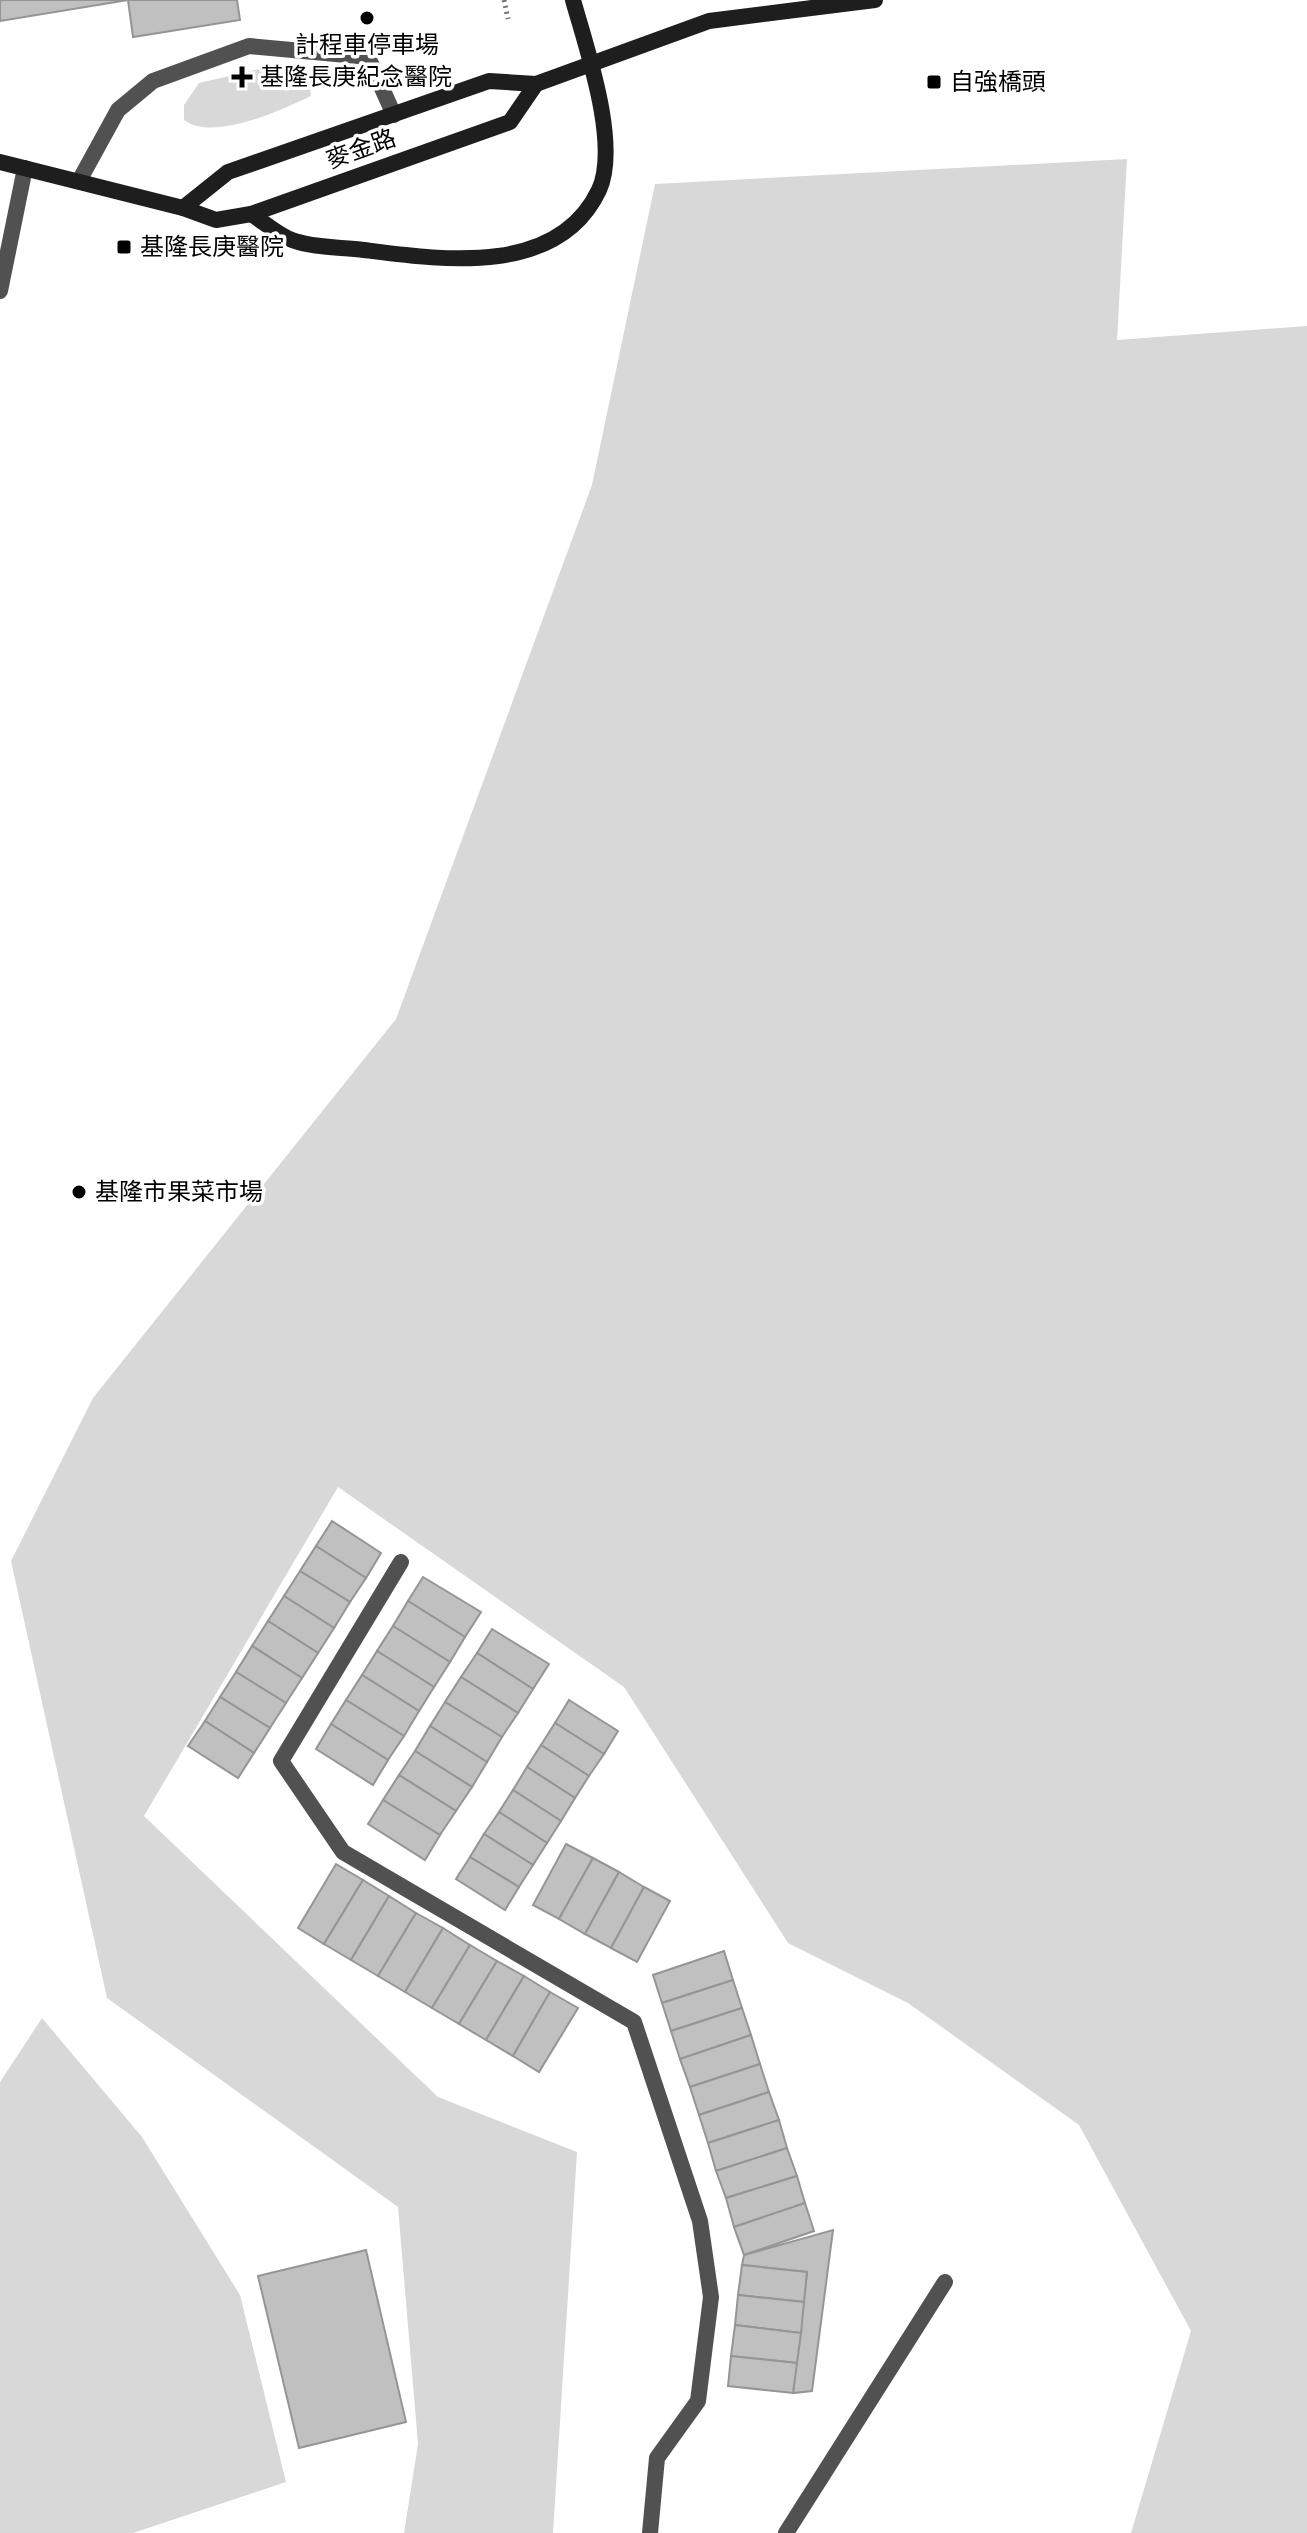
<svg xmlns="http://www.w3.org/2000/svg" width="1307" height="2533" viewBox="0 0 1307 2533" font-family="'DejaVu Sans','Noto Sans TC',sans-serif">
  <rect width="100%" height="100%" fill="#fff"/>
  <!-- green -->
  <g fill="#d8d8d8">
    <path d="M268,67l11,2 31,19 1,8c-29,14 -99,46 -127,24v-15l15,-22z"/>
    <polygon points="1127,159 1117,340 1307,326 1307,2533 1131,2533 1191,2331 1079,2125 908,2003 788,1943 624,1687 338,1487 144,1816 438,2097 577,2152 553,2533 404,2533 418,2444 398,2207 107,1998 11,1561 93,1398 396,1019 592,485 655,184"/>
    <polygon points="42,2018 142,2137 240,2295 286,2482 133,2533 0,2533 0,2082"/>
  </g>
  <!-- building -->
  <g fill="#c0c0c0" stroke="#959595" stroke-width="2">
    <polygon points="0,0 237,0 240,20 133,37 128,0 0,21"/>
    <polygon points="332,1521 381,1553 366,1578 316,1546"/>
    <polygon points="316,1546 366,1578 350,1602 300,1571"/>
    <polygon points="300,1571 350,1602 334,1628 284,1596"/>
    <polygon points="423,1577 481,1612 465,1637 408,1601"/>
    <polygon points="284,1596 334,1628 318,1653 268,1621"/>
    <polygon points="408,1601 465,1637 450,1662 393,1626"/>
    <polygon points="268,1621 318,1653 302,1678 252,1646"/>
    <polygon points="393,1626 450,1662 434,1687 377,1651"/>
    <polygon points="492,1629 549,1664 533,1689 477,1653"/>
    <polygon points="252,1646 302,1678 286,1703 236,1672"/>
    <polygon points="377,1651 434,1687 419,1711 362,1675"/>
    <polygon points="477,1653 533,1689 518,1713 461,1677"/>
    <polygon points="236,1672 286,1703 270,1728 220,1697"/>
    <polygon points="362,1675 419,1711 404,1736 346,1700"/>
    <polygon points="461,1677 518,1713 502,1737 445,1702"/>
    <polygon points="220,1697 270,1728 254,1753 205,1721"/>
    <polygon points="346,1700 404,1736 388,1760 331,1724"/>
    <polygon points="569,1700 618,1731 604,1754 555,1723"/>
    <polygon points="445,1702 502,1737 487,1762 430,1726"/>
    <polygon points="205,1721 254,1753 238,1778 188,1746"/>
    <polygon points="555,1723 604,1754 589,1776 541,1745"/>
    <polygon points="331,1724 388,1760 373,1785 316,1749"/>
    <polygon points="430,1726 487,1762 472,1787 415,1751"/>
    <polygon points="541,1745 589,1776 575,1798 527,1767"/>
    <polygon points="415,1751 472,1787 456,1811 399,1775"/>
    <polygon points="527,1767 575,1798 561,1821 513,1790"/>
    <polygon points="399,1775 456,1811 440,1835 383,1800"/>
    <polygon points="513,1790 561,1821 547,1843 499,1812"/>
    <polygon points="383,1800 440,1835 425,1860 368,1824"/>
    <polygon points="499,1812 547,1843 533,1865 484,1834"/>
    <polygon points="484,1834 533,1865 519,1887 470,1857"/>
    <polygon points="566,1844 593,1858 559,1919 533,1905"/>
    <polygon points="470,1857 519,1887 505,1910 456,1879"/>
    <polygon points="593,1858 619,1872 585,1934 559,1919"/>
    <polygon points="336,1864 363,1880 324,1944 298,1928"/>
    <polygon points="619,1872 644,1887 611,1948 585,1934"/>
    <polygon points="363,1880 389,1896 351,1960 324,1944"/>
    <polygon points="644,1887 670,1901 637,1962 611,1948"/>
    <polygon points="389,1896 416,1913 378,1976 351,1960"/>
    <polygon points="416,1913 443,1928 405,1992 378,1976"/>
    <polygon points="443,1928 470,1945 432,2008 405,1992"/>
    <polygon points="470,1945 497,1961 459,2024 432,2008"/>
    <polygon points="724,1951 733,1980 662,2003 653,1975"/>
    <polygon points="497,1961 524,1976 486,2040 459,2024"/>
    <polygon points="524,1976 550,1992 513,2056 486,2040"/>
    <polygon points="733,1980 742,2008 671,2031 662,2003"/>
    <polygon points="550,1992 578,2008 539,2072 513,2056"/>
    <polygon points="742,2008 751,2035 680,2059 671,2031"/>
    <polygon points="751,2035 760,2064 690,2087 680,2059"/>
    <polygon points="760,2064 769,2092 699,2115 690,2087"/>
    <polygon points="769,2092 779,2120 708,2143 699,2115"/>
    <polygon points="779,2120 787,2148 716,2171 708,2143"/>
    <polygon points="787,2148 797,2176 726,2198 716,2171"/>
    <polygon points="797,2176 805,2203 734,2227 726,2198"/>
    <polygon points="805,2203 814,2231 744,2255 734,2227"/>
    <polygon points="833,2230 812,2391 793,2393 807,2272 742,2265 744,2255"/>
    <polygon points="366,2250 406,2422 299,2448 258,2276"/>
    <polygon points="742,2265 807,2272 804,2302 738,2295"/>
    <polygon points="738,2295 804,2302 801,2333 735,2325"/>
    <polygon points="735,2325 801,2333 797,2363 731,2356"/>
    <polygon points="731,2356 797,2363 793,2393 728,2386"/>
  </g>
  <g fill="none" stroke-linecap="round" stroke-linejoin="round">
    <!-- path -->
    <polyline stroke="#737373" stroke-width="5" stroke-dasharray="2 4" stroke-linecap="butt" points="504,0 508,19"/>
    <!-- lane -->
    <polyline stroke="#515151" stroke-width="16" points="79,181 118,110 153,81 249,46 368,57 394,115"/>
    <!-- street -->
    <g stroke="#515151" stroke-width="16">
      <polyline points="0,291 25,168"/>
      <polyline points="401,1562 281,1761 343,1852 634,2022 700,2221 711,2297 698,2401 657,2458 650,2533"/>
      <polyline points="786,2533 945,2282"/>
    </g>
    <!-- secondary -->
    <g stroke="#1e1e1e" stroke-width="16">
      <polyline points="0,162 183,208 216,220 251,214 510,122 536,84"/>
      <polyline points="183,208 228,172 489,81 536,84 709,21 875,0"/>
      <path d="M251,214c13,8 27,21 41,26 21,8 50,7 72,10 78,10 194,27 235,-60 21,-46 -13,-143 -26,-190"/>
    </g>
  </g>
  <!-- markers -->
  <g fill="#000" stroke="#fff" stroke-width="3">
    <circle cx="367" cy="18" r="8"/>
    <path d="M238 65h8v8h8v8h-8v8h-8v-8h-8v-8h8z"/>
    <rect x="926" y="74" width="16" height="16" rx="4"/>
    <rect x="116" y="239" width="16" height="16" rx="4"/>
    <circle cx="79" cy="1192" r="8"/>
  </g>
  <g text-anchor="middle" dominant-baseline="central" stroke-width="7" stroke-linejoin="round" paint-order="stroke">
    <!-- poi labels -->
    <g font-size="24" fill="#000" stroke="#fff" text-anchor="start">
      <text x="367" y="45" text-anchor="middle">計程車停車場</text>
      <text x="260" y="77">基隆長庚紀念醫院</text>
      <text x="950" y="82">自強橋頭</text>
      <text x="140" y="247">基隆長庚醫院</text>
      <text x="95" y="1192">基隆市果菜市場</text>
    </g>
    <!-- street labels -->
    <g font-size="24" fill="#000" stroke="#fff">
      <text transform="translate(361 149) rotate(-20)">麥金路</text>
    </g>
  </g>
</svg>
